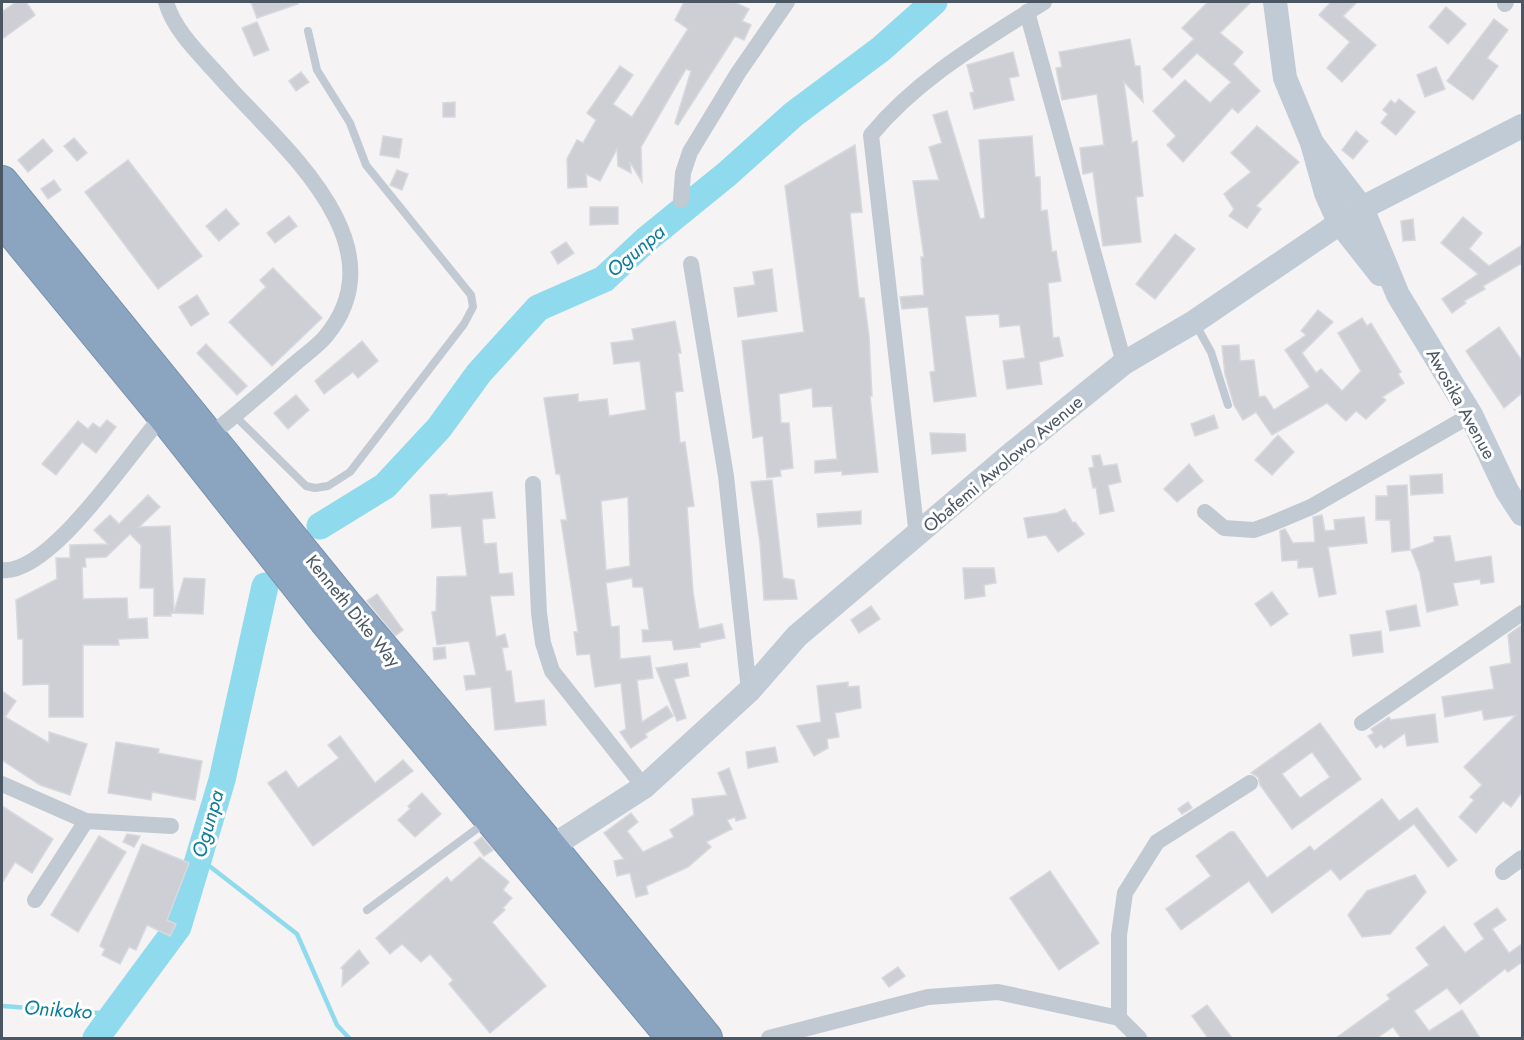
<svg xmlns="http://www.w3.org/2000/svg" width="1524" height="1040" viewBox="0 0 1524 1040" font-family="Jost,sans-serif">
  <rect width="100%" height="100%" fill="#f5f3f3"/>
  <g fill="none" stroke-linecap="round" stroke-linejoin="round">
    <!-- stream -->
    <g stroke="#90daee" stroke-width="4.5">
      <polyline points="199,858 297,934 337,1025 349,1038"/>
      <polyline points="2,1006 114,1014"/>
    </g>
    <!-- river -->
    <g stroke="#90daee" stroke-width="27">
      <polyline points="320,526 385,486 439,428 479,373 538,308 604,279 647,239 727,174 794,114 881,49 934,2"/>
      <polyline points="96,1038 178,927 222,780 265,586"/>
    </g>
  </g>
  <!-- building -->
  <g fill="#cdcfd5" stroke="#d7d9de" stroke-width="1.5" fill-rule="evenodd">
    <polygon points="16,2 26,2 35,15 2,39 2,12"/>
    <polygon points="251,2 298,2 298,4 257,18"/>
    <polygon points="684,2 734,2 749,9 742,21 751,25 744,40 735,36 678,125 675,123 691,71 686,69 641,147 642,182 630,162 631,173 618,166 617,149 600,181 586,174 587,187 568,188 567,159 577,140 583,143 596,120 587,113 620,66 633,75 613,104 632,117 688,29 675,20"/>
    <polygon points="1208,2 1251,2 1220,33 1243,52 1233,64 1260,91 1238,113 1232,108 1183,162 1167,145 1176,136 1153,111 1185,80 1210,103 1231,82 1197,53 1172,78 1163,69 1194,39 1182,28"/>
    <polygon points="1331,2 1357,2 1343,16 1376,45 1342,82 1327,68 1350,42 1319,15"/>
    <polygon points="1446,7 1466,24 1448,44 1429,27"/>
    <polygon points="1494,19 1508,30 1487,58 1498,66 1473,100 1447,81"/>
    <polygon points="257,22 269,50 254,56 242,28"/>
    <polygon points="1130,39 1135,66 1140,66 1143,102 1124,82 1132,143 1137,141 1143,196 1136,197 1141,242 1103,246 1093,172 1083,174 1080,148 1104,145 1097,94 1062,100 1056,68 1062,67 1059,52"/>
    <polygon points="1013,52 1019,76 1009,78 1014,100 974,109 970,93 974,92 967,65"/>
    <polygon points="1436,67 1445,89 1425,97 1417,75"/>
    <polygon points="301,72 309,82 296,91 289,81"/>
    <polygon points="1399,99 1415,112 1396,135 1381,123 1388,114 1383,110 1391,100 1395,104"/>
    <polygon points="455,102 455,117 443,117 443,103"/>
    <polygon points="947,111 980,219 985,218 979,140 1032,136 1035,177 1040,177 1041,211 1047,210 1052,252 1056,251 1061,281 1048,283 1053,338 1059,337 1063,356 1039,362 1042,384 1007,389 1003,361 1025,358 1020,325 1000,327 999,314 965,316 976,396 934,402 930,372 935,371 928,307 902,309 900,297 924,295 921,257 924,257 913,181 939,180 929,147 942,143 933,115"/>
    <polygon points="1257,126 1299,162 1256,206 1261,209 1247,228 1229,216 1234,209 1224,194 1251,172 1231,153"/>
    <polygon points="1356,131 1368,141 1353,159 1342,150"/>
    <polygon points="383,136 402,139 399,158 380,155"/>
    <polygon points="74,138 87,153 77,161 64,146"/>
    <polygon points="43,139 53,151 28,172 18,160"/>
    <polygon points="855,145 862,212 850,213 859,298 864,298 869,336 872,396 870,396 878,472 842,475 842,471 815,473 815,461 837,459 832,406 813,407 812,388 779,394 781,423 789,423 793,468 780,470 781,476 767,478 763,436 753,438 742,341 804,332 785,186"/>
    <polygon points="128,160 202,256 158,289 85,192"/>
    <polygon points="397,170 408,174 402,190 390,185"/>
    <polygon points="54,180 61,190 48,199 41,189"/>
    <polygon points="590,207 618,207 618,224 590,225"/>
    <polygon points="226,209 239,224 219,241 206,226"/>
    <polygon points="289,216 297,226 275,243 267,233"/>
    <polygon points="1463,217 1482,233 1469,249 1489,266 1522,245 1522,263 1483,286 1485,289 1464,301 1466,303 1452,313 1442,299 1478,274 1441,243"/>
    <polygon points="1413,219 1415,240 1403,241 1401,221"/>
    <polygon points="1175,234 1195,249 1155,299 1136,284"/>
    <polygon points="566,242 574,253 558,264 551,252"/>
    <polygon points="273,268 322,318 272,366 229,322 266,287 260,280"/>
    <polygon points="772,269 777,311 738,317 734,288 755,285 753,272"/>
    <polygon points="197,295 209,314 191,326 179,307"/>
    <polygon points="1318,310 1333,322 1302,353 1316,373 1321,369 1342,391 1361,371 1338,333 1362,318 1367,326 1371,323 1401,372 1398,374 1404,383 1382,397 1386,400 1366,419 1356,411 1346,421 1327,403 1272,435 1256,412 1243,420 1234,405 1225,374 1222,346 1239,345 1240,361 1254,360 1259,397 1265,396 1274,410 1310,387 1285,350 1306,335 1301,331"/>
    <path d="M675,321l6,32h-3l5,38 -8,1 5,51 5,-1 9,64 -7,1 6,85 6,37 23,-5 3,14 -25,5v4l-26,3 -2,-10 -29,2 -1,-12h7l-6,-43h-10l-1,-9 -26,5 5,44 8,-1 1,33 30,-3 3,22 -16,2 5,42 25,-16 6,10 -28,18 2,3 -16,11 -11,-16 6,-3 -5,-46 -26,4 -5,-33 -13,1 -3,-23h4l-17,-112h6l-7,-46h-4l-12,-76 34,-4v8l29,-3 2,17 37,-6 -6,-49 -26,3 -3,-21 23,-3 -2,-11zM628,497l2,69 -24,4 -5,-69z"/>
    <polygon points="1499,327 1522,361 1522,393 1504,408 1466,351"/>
    <polygon points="362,341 378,361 358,378 353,372 324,394 315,381"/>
    <polygon points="206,344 247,386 237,395 197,353"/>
    <polygon points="296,395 309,410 288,429 274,413"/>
    <polygon points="1214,415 1218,428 1195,436 1191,424"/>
    <polygon points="107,420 116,427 96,453 82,442 56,475 42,464 78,421 88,429 93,423 100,428"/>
    <polygon points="930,433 965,434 966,451 932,454"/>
    <polygon points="1278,435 1294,452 1272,475 1255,460"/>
    <polygon points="1100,455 1103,466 1117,464 1121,482 1108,485 1114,511 1100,514 1096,487 1093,488 1089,468 1094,467 1092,456"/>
    <polygon points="1189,464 1203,481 1177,502 1164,489"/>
    <polygon points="1442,474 1443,493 1411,495 1410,476"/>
    <polygon points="772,480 783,578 794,580 797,599 764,600 760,543 751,482"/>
    <polygon points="1407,485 1410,550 1392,552 1390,520 1376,520 1376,496 1388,496 1387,486"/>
    <polygon points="492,492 495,518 482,519 484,544 496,543 499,574 512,573 514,595 490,596 496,637 505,634 508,647 502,648 506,671 511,671 515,703 544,700 546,725 495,730 491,687 466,690 464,676 476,675 469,641 437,645 432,612 436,611 437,577 467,576 461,526 432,528 430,495 447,494 447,496"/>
    <polygon points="148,495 160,507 139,527 170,526 174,612 184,578 205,579 203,614 171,613 171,616 154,616 154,588 140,588 141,545 130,534 106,557 85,558 86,567 82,567 83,599 127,598 128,619 147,618 148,638 118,639 119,645 83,645 83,717 49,717 49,684 23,685 23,639 18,639 16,600 57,579 56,558 70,558 70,545 108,544 94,530 110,515 119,524"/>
    <polygon points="1065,509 1073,523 1075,522 1084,534 1058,552 1046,535 1028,538 1024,518 1057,513"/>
    <polygon points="861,511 861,524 818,527 817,514"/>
    <polygon points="1322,515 1325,531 1335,530 1334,520 1364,517 1367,543 1328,547 1336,594 1319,597 1313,567 1298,568 1298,560 1282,561 1280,531 1285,529 1293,543 1315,542 1313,517"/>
    <polygon points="1450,536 1455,562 1491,556 1494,582 1481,584 1480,579 1453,583 1458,605 1427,612 1420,573 1411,550 1434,542 1434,537"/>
    <polygon points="963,568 994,568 996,583 984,585 985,596 965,599"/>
    <polygon points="1272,592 1288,614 1271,626 1255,604"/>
    <polygon points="377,594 403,630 395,636 367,601"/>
    <polygon points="1416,605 1420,626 1390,631 1386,611"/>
    <polygon points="871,606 880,619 859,633 851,620"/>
    <polygon points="1522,625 1522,792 1511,807 1503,801 1476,833 1459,817 1474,800 1470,797 1482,785 1464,767 1516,715 1484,720 1482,710 1445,717 1442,697 1494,689 1490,667 1511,663 1508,635"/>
    <polygon points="1381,631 1383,652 1353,656 1350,635"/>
    <polygon points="445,647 446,658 434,660 433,648"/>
    <polygon points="687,663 689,676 674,679 686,718 677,721 656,668"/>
    <polygon points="848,682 848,687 859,686 861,708 835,713 839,737 827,739 828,748 814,756 797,726 821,722 817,686"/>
    <polygon points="2,691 16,701 5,717 49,743 49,732 87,744 70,795 40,785 2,760"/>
    <polygon points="1435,714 1438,742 1407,746 1405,733 1384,748 1381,744 1376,748 1368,736 1374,733 1371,729 1389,717 1391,720"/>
    <path d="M1320,723l41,56 -69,50 -32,-44 -2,-8 -7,-4zM1312,752l18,25 -30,21 -18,-24z"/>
    <polygon points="340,736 375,783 403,760 413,771 313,846 268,783 286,771 298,788 339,758 328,745"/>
    <polygon points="116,742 159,749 158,753 202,761 195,800 152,792 151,800 108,793"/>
    <polygon points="775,747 778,762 748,768 746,752"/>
    <polygon points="729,768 746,818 736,821 735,817 727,820 732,829 706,842 711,847 688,867 646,886 648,894 636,897 630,873 617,876 614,861 624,859 604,833 631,813 638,822 627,831 643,852 674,837 670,830 694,815 692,799 727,795 718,773"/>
    <polygon points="422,793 441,814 415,837 398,820 410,809 408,806"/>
    <polygon points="1382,799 1399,821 1417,808 1457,860 1448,867 1414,824 1340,880 1331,869 1272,913 1249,881 1181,930 1166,909 1211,876 1196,856 1230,832 1234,832 1267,878 1310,846 1314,851"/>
    <polygon points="1188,802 1192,808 1182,814 1178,809"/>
    <polygon points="2,806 53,839 32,873 15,862 2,883"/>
    <polygon points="127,834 140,836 134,847 123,842"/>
    <polygon points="99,836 126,852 78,932 51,915"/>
    <polygon points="482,837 493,850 484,856 474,843"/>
    <polygon points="142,844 189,863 167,920 176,924 170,936 147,925 136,950 129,947 120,964 102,955 105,949 100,946"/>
    <polygon points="480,857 509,882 503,890 512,898 503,908 505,910 492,922 546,986 490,1033 449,984 453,980 430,954 421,962 402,944 390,954 376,938 447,877 451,882"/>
    <polygon points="1050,871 1099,943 1059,970 1010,898"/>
    <polygon points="1415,875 1426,892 1390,934 1362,937 1348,915 1367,891"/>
    <polygon points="1497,908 1506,920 1492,929 1509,953 1522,944 1522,962 1508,972 1505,969 1460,1004 1447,988 1414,1011 1429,1031 1462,1010 1480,1038 1401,1038 1393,1027 1377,1038 1336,1038 1390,999 1387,995 1429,965 1416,948 1444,926 1465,953 1484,939 1474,924"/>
    <polygon points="359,950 369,963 342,986 343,970 341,968"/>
    <polygon points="898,967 905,976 889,987 882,978"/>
    <polygon points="1207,1005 1232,1038 1208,1038 1192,1016"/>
  </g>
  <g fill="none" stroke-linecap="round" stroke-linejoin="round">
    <defs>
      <g id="highway">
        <polyline points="2,182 346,605 550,846 706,1038"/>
        <polyline points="2,219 163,415 325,620 673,1038"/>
      </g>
    </defs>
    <!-- highway casing -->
    <use href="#highway" stroke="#7690ad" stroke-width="34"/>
    <!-- lane -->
    <g stroke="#c1cad2" stroke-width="8">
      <polyline points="1196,325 1211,352 1228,405"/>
      <polyline points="235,416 306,486 315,488 328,486 350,472 464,324 473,307 471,295 366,165 350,123 317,70 308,31"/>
      <polyline points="367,910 486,822"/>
    </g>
    <!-- street -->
    <g stroke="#c1cad2" stroke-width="16">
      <path d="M166,2c9,32 40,58 61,83 57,63 174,160 99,251 -9,11 -23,20 -34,30 -27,24 -55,48 -83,70"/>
      <polyline points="1505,4 1506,2"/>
      <polyline points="1027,12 1124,363"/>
      <polyline points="681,200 683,173 690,152 738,73 787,2"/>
      <polyline points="691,264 726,476 749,691"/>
      <polyline points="533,484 539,613 543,643 552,671 644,787"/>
      <polyline points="1205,512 1224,528 1254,530 1268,525 1311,507 1471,415"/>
      <path d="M917,536l-46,-401c48,-58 112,-94 173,-133"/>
      <path d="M2,570c50,5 131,-123 165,-159"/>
      <polyline points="1362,723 1522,613"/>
      <polyline points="2,784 86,821 171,826"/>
      <polyline points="1503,872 1522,858"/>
      <polyline points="35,900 86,821"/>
      <polyline points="769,1038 928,997 998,992 1119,1018"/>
      <polyline points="1139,1038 1119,1018 1119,935 1125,893 1157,842 1250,783"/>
    </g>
    <!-- secondary -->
    <g stroke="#c1cbd6" stroke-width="24">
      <polyline points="1275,2 1285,78 1312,143 1326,193 1339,222 1380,274"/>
      <polyline points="1312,143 1362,208 1398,295 1471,415 1507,491 1522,514"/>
      <polyline points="537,856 644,787 749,691 797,636 1015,451 1124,363 1194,322 1362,208 1522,126"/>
    </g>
    <!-- highway -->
    <use href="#highway" stroke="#8ba5c1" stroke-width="32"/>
  </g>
  <g text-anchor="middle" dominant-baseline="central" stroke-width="6" stroke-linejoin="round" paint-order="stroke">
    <!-- street labels -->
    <g font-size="18" fill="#4a5661" stroke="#fff">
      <text transform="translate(1461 404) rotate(61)">Awosika Avenue</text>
      <text transform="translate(1003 464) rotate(-40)">Obafemi Awolowo Avenue</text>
      <text transform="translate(353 611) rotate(51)">Kenneth Dike Way</text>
    </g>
    <!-- water labels -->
    <g font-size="20" font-style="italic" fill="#0c7c9b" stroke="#fff">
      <text transform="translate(636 251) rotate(-40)">Ogunpa</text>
      <text transform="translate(208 824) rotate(-74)">Ogunpa</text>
      <text transform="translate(58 1010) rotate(4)">Onikoko</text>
    </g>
  </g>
  <!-- border -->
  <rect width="1524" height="1040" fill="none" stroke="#4a5661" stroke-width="6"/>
</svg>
